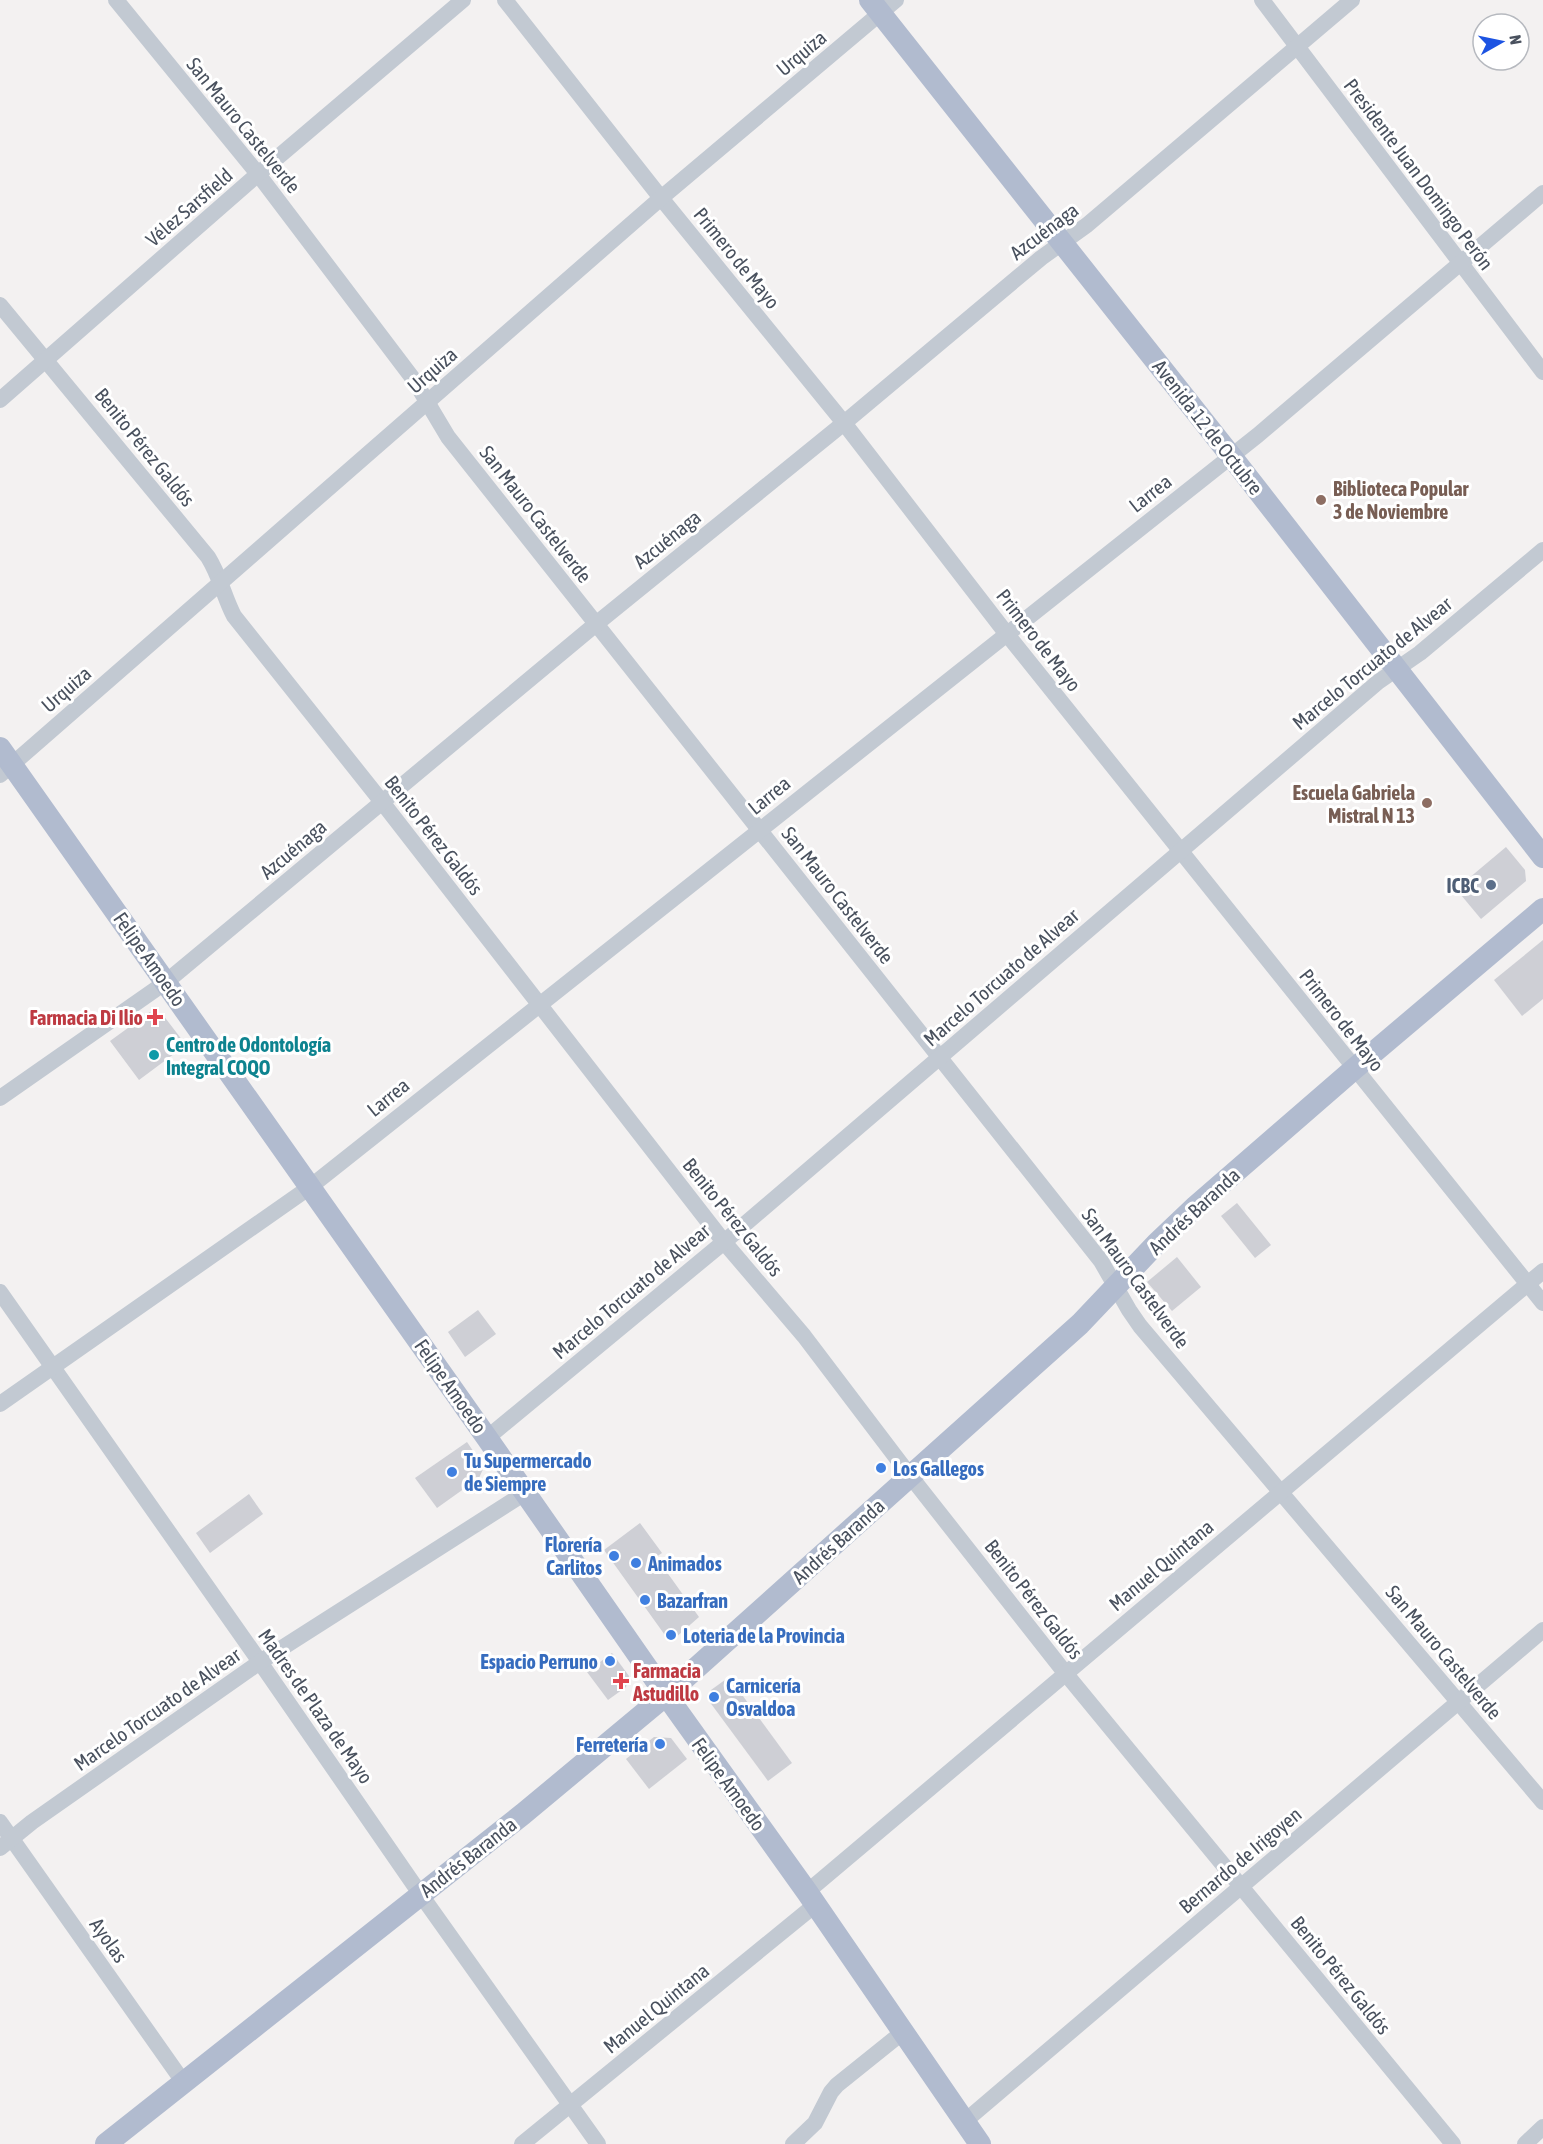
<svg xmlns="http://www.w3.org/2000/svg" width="1543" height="2144" viewBox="0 0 1543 2144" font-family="'Asap Condensed',sans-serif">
  <rect width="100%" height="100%" fill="#f3f1f1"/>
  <!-- building -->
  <g fill="#cecfd5">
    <polygon points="1506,847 1525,870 1526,881 1481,919 1456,889"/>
    <polygon points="1543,940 1543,999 1522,1016 1494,980"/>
    <polygon points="157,1011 161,1016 163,1015 186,1045 139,1080 110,1041 150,1012 152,1015"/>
    <polygon points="1237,1203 1271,1245 1255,1258 1221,1216"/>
    <polygon points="1177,1257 1201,1287 1172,1311 1147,1282"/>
    <polygon points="478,1310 496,1334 465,1357 448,1332"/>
    <polygon points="467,1442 484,1467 479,1478 437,1508 415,1478"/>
    <polygon points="249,1494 263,1514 210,1553 196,1533"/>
    <polygon points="640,1523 662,1553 656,1557 699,1617 674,1639 667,1638 604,1550"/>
    <polygon points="612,1653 629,1676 626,1687 608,1700 587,1672"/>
    <polygon points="729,1677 792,1763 768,1781 709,1701 711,1690"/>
    <polygon points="654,1737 671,1738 687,1759 649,1789 626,1759"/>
  </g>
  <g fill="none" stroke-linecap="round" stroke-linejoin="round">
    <!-- minor -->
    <g stroke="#c2c9d2" stroke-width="16">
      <polyline points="116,0 258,174 414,380 448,437 1101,1261 1129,1310 1140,1326 1543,1802"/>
      <polyline points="505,0 661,198 844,423 1006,633 1543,1303"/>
      <polyline points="1262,0 1543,372"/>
      <path d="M0,305l208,252c12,19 16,40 26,59l148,186 342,440 80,94 107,141 155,197 387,470"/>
      <polyline points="0,400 258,174 463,0"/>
      <polyline points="0,775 661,198 896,0"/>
      <polyline points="0,1098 166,982 596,624 844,423 1041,258 1087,225 1352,0"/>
      <polyline points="0,1292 260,1662 421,1895 598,2144"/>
      <polyline points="0,1404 310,1187 1258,435 1543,193"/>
      <polyline points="487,1438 724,1242 1378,682 1420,653 1543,550"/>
      <polyline points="0,1822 184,2083"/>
      <polyline points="0,1848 32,1822 260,1662 525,1493"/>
      <polyline points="807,1892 1543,1271"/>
      <polyline points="964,2122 1543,1630"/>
      <polyline points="522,2144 815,1905"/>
      <polyline points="793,2144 815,2123 831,2092 837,2085 903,2032"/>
      <polyline points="1525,2144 1543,2127"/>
    </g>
    <!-- major -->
    <g stroke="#b1bbcf" stroke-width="22">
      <polyline points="870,0 1231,456 1543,857"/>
      <polyline points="0,748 487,1438 666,1695 807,1892 980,2144"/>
      <polyline points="106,2144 523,1814 666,1695 1080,1324 1156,1244 1196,1206 1354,1069 1543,909"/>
    </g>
  </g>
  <!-- markers -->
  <g fill="#8d6e63" stroke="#fff" stroke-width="2">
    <circle cx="1321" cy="500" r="6"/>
    <circle cx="1427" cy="803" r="6"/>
  </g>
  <circle fill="#5c6f8a" stroke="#fff" stroke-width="2" cx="1491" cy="885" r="6"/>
  <g fill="#e0444e" stroke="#fff" stroke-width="2">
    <path d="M152 1008h6v6h6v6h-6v6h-6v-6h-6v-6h6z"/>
    <path d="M618 1672h6v6h6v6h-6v6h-6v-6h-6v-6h6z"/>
  </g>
  <circle fill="#0f9aa8" stroke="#fff" stroke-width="2" cx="154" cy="1055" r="6"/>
  <g fill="#3f7fe0" stroke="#fff" stroke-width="2">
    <circle cx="881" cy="1468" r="6"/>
    <circle cx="452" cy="1472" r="6"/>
    <circle cx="614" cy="1556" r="6"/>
    <circle cx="636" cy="1563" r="6"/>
    <circle cx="645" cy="1600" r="6"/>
    <circle cx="671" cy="1635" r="6"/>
    <circle cx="610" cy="1661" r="6"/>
    <circle cx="714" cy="1697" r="6"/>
    <circle cx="660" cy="1744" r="6"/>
  </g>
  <g text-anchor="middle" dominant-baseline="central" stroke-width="6" stroke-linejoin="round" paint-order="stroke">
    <!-- street labels -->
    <g font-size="20" fill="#49515e" stroke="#fff">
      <text transform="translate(801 53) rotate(-40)">Urquiza</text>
      <text transform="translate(244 125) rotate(51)">San Mauro Castelverde</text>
      <text transform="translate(1419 174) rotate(53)">Presidente Juan Domingo Perón</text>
      <text transform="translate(189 207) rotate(-41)">Vélez Sarsfield</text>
      <text transform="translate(1044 231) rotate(-37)">Azcuénaga</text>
      <text transform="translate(737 258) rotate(51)">Primero de Mayo</text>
      <text transform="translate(432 370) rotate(-41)">Urquiza</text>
      <text transform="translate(1208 427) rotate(52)">Avenida 12 de Octubre</text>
      <text transform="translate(145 447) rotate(51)">Benito Pérez Galdós</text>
      <text transform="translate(1150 493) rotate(-38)">Larrea</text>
      <text transform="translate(536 514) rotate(52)">San Mauro Castelverde</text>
      <text transform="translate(667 539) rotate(-39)">Azcuénaga</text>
      <text transform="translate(1039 640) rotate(52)">Primero de Mayo</text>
      <text transform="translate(1372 663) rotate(-39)">Marcelo Torcuato de Alvear</text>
      <text transform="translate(66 689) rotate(-41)">Urquiza</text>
      <text transform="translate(769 795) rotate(-39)">Larrea</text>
      <text transform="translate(434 835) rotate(52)">Benito Pérez Galdós</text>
      <text transform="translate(293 849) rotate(-40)">Azcuénaga</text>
      <text transform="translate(838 895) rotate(52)">San Mauro Castelverde</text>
      <text transform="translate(150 959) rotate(55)">Felipe Amoedo</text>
      <text transform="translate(1001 977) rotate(-41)">Marcelo Torcuato de Alvear</text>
      <text transform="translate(1342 1020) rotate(52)">Primero de Mayo</text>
      <text transform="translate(388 1097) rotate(-39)">Larrea</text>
      <text transform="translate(1194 1211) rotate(-43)">Andrés Baranda</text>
      <text transform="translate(733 1217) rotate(51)">Benito Pérez Galdós</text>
      <text transform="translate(1136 1278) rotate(54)">San Mauro Castelverde</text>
      <text transform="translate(631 1291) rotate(-40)">Marcelo Torcuato de Alvear</text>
      <text transform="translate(451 1386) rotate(55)">Felipe Amoedo</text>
      <text transform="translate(838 1541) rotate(-42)">Andrés Baranda</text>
      <text transform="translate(1161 1565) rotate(-40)">Manuel Quintana</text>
      <text transform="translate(1034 1599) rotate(52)">Benito Pérez Galdós</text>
      <text transform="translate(1444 1652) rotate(50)">San Mauro Castelverde</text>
      <text transform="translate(316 1706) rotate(55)">Madres de Plaza de Mayo</text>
      <text transform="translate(157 1709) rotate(-35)">Marcelo Torcuato de Alvear</text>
      <text transform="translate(729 1784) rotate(54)">Felipe Amoedo</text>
      <text transform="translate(468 1857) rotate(-38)">Andrés Baranda</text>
      <text transform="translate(1240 1860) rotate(-40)">Bernardo de Irigoyen</text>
      <text transform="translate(109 1940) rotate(55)">Ayolas</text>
      <text transform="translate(1341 1975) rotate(51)">Benito Pérez Galdós</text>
      <text transform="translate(656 2008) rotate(-39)">Manuel Quintana</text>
    </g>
    <!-- education labels -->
    <g font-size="20" font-weight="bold" fill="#785e54" stroke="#fff" text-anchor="start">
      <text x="1333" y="488">Biblioteca Popular<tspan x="1333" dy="23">3 de Noviembre</tspan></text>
      <text x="1415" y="792" text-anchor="end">Escuela Gabriela<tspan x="1415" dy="23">Mistral N 13</tspan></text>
    </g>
    <!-- service labels -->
    <g font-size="20" font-weight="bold" fill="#4e5e75" stroke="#fff" text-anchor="end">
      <text x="1479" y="885">ICBC</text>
    </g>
    <!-- health labels -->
    <g font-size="20" font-weight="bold" fill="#be3a42" stroke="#fff" text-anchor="end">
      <text x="143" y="1017">Farmacia Di Ilio</text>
      <text x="633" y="1670" text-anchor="start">Farmacia<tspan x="633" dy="23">Astudillo</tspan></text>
    </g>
    <!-- culture labels -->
    <g font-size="20" font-weight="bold" fill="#0d838f" stroke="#fff" text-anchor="start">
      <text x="166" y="1044">Centro de Odontología<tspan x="166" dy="23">Integral COQO</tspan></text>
    </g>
    <!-- shop labels -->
    <g font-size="20" font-weight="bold" fill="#366cbe" stroke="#fff" text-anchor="start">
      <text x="464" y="1460">Tu Supermercado<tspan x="464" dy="23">de Siempre</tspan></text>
      <text x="893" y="1468">Los Gallegos</text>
      <text x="602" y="1544" text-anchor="end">Florería<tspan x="602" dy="23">Carlitos</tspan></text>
      <text x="648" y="1563">Animados</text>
      <text x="657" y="1600">Bazarfran</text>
      <text x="683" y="1635">Loteria de la Provincia</text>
      <text x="598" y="1661" text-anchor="end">Espacio Perruno</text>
      <text x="726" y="1685">Carnicería<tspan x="726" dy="23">Osvaldoa</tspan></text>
      <text x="648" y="1744" text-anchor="end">Ferretería</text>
    </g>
  </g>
  <!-- north arrow -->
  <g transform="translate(1501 42) rotate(81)"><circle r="28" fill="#ffffff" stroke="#b6b9bf" stroke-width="1.5"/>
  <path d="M0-4.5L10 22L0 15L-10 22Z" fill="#1c53e2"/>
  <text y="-9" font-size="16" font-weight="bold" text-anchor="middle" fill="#49515e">N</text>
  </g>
</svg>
